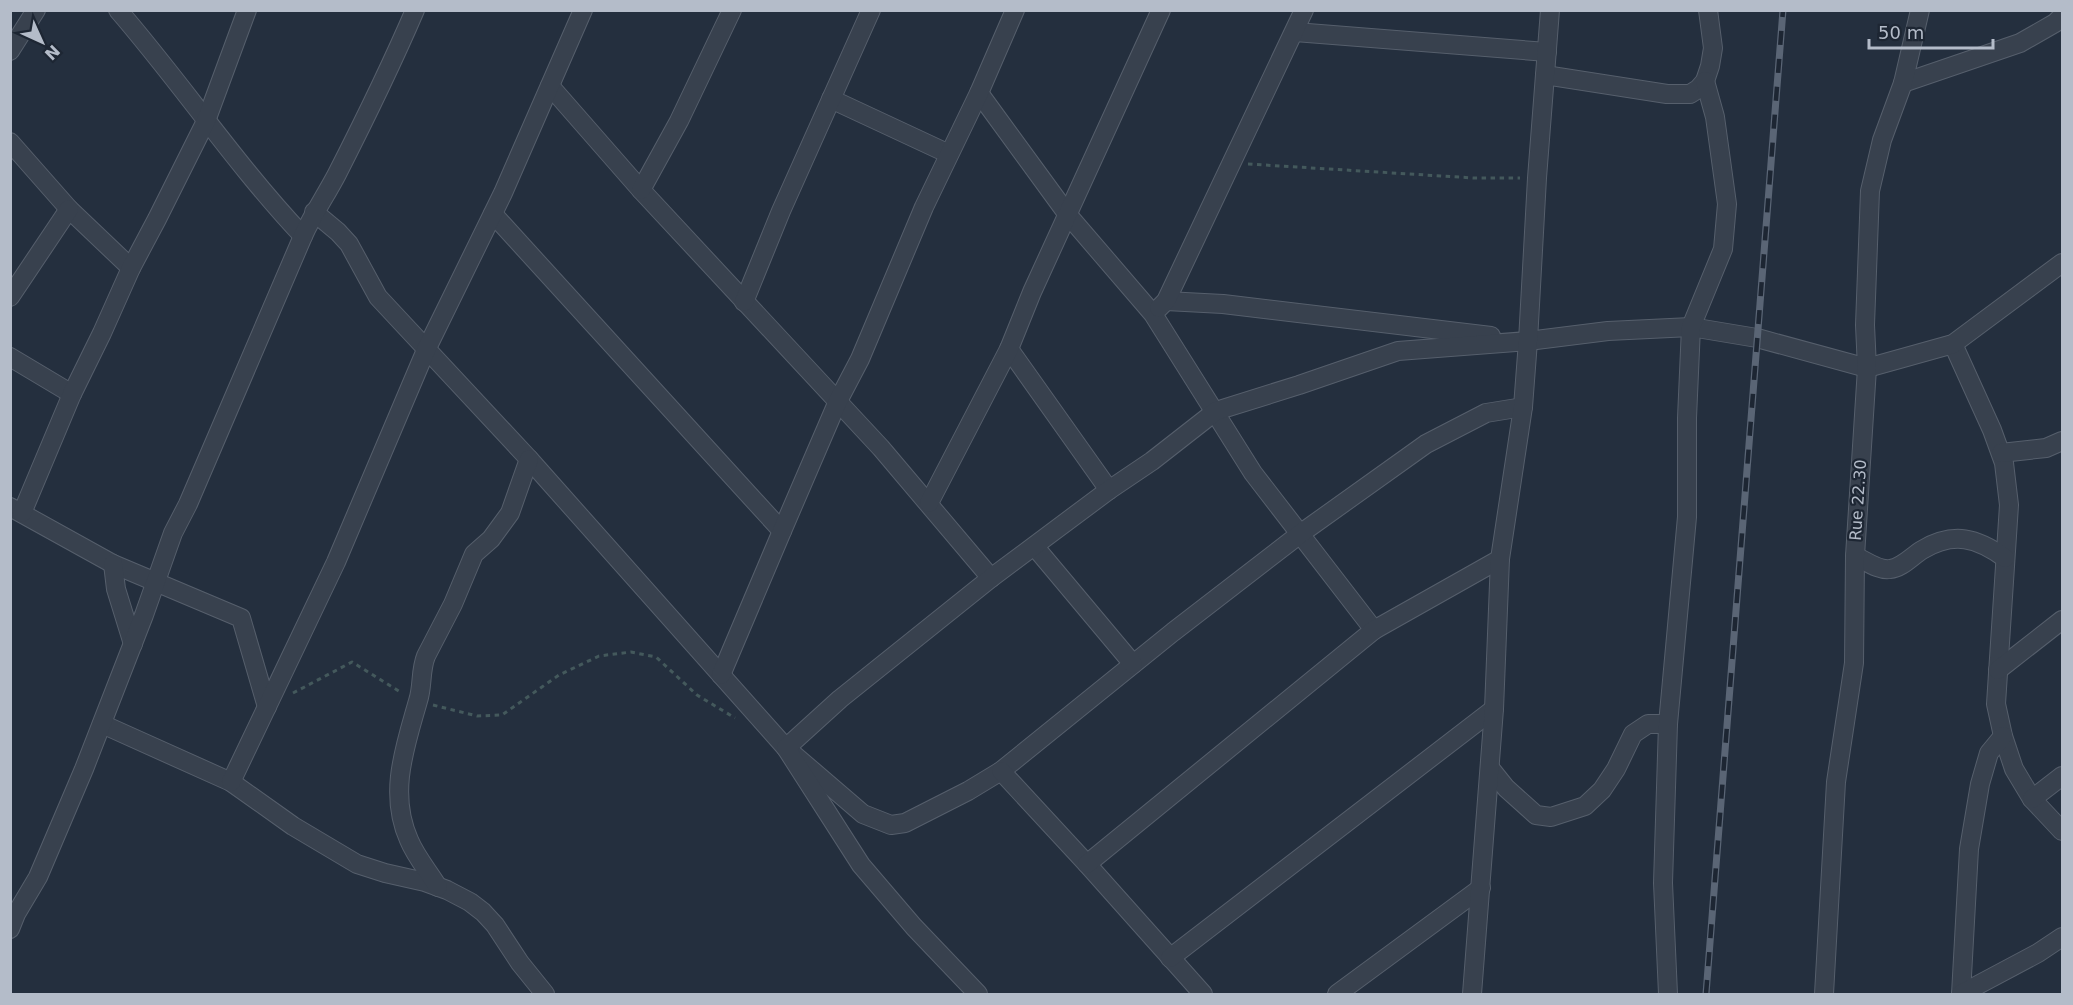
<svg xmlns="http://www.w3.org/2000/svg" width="2073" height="1005" viewBox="0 0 2073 1005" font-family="'DejaVu Sans',sans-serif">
  <rect width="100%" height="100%" fill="#242f3e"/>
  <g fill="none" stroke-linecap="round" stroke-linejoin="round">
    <defs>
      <g id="minor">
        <path d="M118,10c64,74 118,155 185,226"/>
        <polyline points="1295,32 1547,52"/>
        <polyline points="10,51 36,10"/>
        <polyline points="1545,75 1667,94 1690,94 1698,89 1705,81 1710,66 1713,48 1708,10"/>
        <polyline points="1903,83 2020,43 2055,23 2062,16"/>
        <polyline points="550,86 641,190 881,448 991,578"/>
        <polyline points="979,93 1068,215 1153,314 1253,473 1374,630"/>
        <polyline points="831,99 949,154"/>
        <polyline points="10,142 69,209 131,268"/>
        <polyline points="641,190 679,121 732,10"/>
        <polyline points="314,212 338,232 349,244 378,297 529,459 786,748 863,814 891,825 905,823 968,791 1001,771 1173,632 1300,534 1426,444 1486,413 1523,407"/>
        <polyline points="493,214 782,531"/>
        <polyline points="10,297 69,209"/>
        <polyline points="1166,301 1223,304 1491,336"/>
        <polyline points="744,302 781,211 871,10"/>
        <polyline points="1159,308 1166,301 1304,10"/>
        <polyline points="1953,344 1992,430 2004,463 2009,505 1996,704 2003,736 2014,769 2032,799 2062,831"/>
        <polyline points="1009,349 1109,490"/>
        <polyline points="10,357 72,394"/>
        <polyline points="2001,453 2046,448 2062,441"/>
        <polyline points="929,503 1009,349 1032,292 1161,10"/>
        <polyline points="10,507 113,564 241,618 267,707"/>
        <polyline points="22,513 72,394 102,333 131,268 157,219 206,121 247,10"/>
        <polyline points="1035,547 1133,664"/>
        <path d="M1855,556c10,4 23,15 35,13 12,-1 22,-13 32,-19 32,-19 55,-12 83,8"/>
        <polyline points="113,564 116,589 133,644"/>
        <polyline points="1998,670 2062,620"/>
        <polyline points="721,675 782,531 838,401 860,359 924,207 979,93 1015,10"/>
        <polyline points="102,724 231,782 293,826 357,864 385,873 425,882 447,890 470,902 483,912 495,925 520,963 545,994"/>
        <polyline points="1490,768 1506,788 1536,815 1551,817 1585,806 1602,790 1616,769 1633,734 1648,724 1668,724"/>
        <polyline points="1001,771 1087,864 1203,994"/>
        <polyline points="231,782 336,562 426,350 503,193 583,10"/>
        <polyline points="2032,799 2062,776"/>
        <polyline points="1087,864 1374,630 1500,559"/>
        <path d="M438,887c-9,-15 -22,-30 -29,-47 -21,-47 -4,-93 9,-139 5,-15 2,-30 8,-45l27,-52 21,-50 17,-15 19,-26 19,-54"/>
        <path d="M10,929l6,-15 22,-37 46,-108 60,-154 29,-82 15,-29 115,-268c10,-22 23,-41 34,-62 27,-53 54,-108 78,-164"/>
        <polyline points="1170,958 1494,709"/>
        <polyline points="978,994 914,927 861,865 786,748 840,699 991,578 1109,490 1152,461 1216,411 1299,385 1398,351 1528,341 1608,331 1691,327 1757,338 1867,368 1953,344 2062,263"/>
        <polyline points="1337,994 1481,888"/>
        <polyline points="1472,994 1494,709 1500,559 1523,407 1528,341 1537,178 1550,10"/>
        <polyline points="1668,994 1663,883 1668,724 1687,517 1687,418 1691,327 1723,249 1727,204 1715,117 1705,81"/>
        <polyline points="1824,994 1836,782 1854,663 1855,556 1867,368 1865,325 1870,191 1882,140 1903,83 1920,10"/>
        <polyline points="1961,994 1969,849 1980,784 1989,753 2003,736"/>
        <polyline points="1961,994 2038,953 2062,937"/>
      </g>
    </defs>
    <!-- minor casing -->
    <use href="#minor" stroke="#565f6c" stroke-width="20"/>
    <!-- path -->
    <g stroke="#44595c" stroke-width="3" stroke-dasharray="4.5 4.5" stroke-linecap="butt">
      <polyline points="1248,164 1474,178 1520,178"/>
      <polyline points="293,693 352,662 402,693"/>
      <polyline points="433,705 477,716 502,715 559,675 599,656 631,652 656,657 697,695 735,718"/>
    </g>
    <!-- minor -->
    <use href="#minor" stroke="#38414e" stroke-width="18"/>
    <defs>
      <polyline id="rail" points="1706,994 1783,10"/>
    </defs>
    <!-- rail casing -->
    <use href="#rail" stroke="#5a6575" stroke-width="7"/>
    <!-- rail -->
    <use href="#rail" stroke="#1d2633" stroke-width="4.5" stroke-dasharray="14" stroke-linecap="butt"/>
  </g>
  <g text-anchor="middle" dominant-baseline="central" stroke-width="4.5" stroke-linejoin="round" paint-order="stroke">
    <!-- street labels -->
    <g font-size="16" fill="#b4bcc9" stroke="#1d2633">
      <text transform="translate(1858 500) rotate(-86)">Rue 22.30</text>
    </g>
  </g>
  <!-- border -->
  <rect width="2073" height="1005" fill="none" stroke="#b4bcc9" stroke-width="24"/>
  <!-- north arrow -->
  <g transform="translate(42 42) rotate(135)" stroke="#1d2633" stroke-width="4.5" paint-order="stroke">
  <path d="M0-4.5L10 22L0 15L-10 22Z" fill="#b4bcc9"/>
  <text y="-9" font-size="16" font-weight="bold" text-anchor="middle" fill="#b4bcc9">N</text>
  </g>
  <!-- scale -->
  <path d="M1869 39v9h124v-9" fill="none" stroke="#b4bcc9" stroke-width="3"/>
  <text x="1878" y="39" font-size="18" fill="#b4bcc9" stroke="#1d2633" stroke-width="4.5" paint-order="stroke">50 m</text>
</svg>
